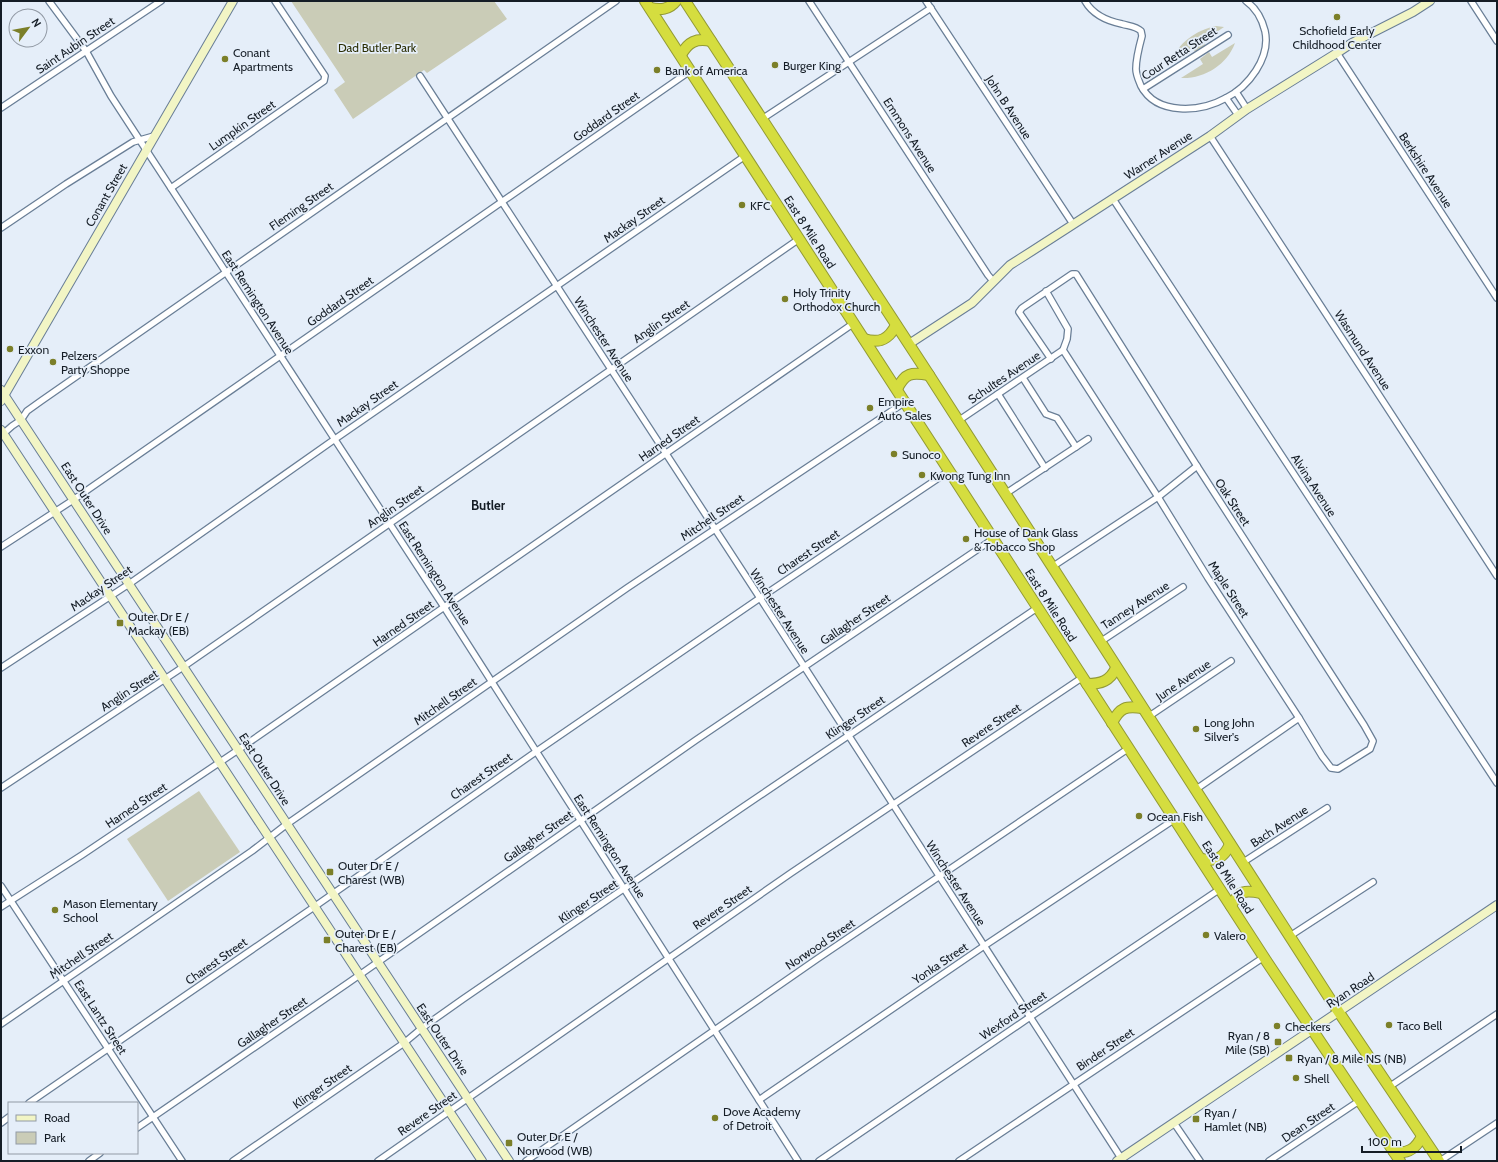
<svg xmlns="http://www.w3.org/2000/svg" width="1498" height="1162" viewBox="0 0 1498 1162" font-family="Cabin,sans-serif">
  <rect width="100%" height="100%" fill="#e5eef9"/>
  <!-- green -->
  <g fill="#caccb7">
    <polygon points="291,1 494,1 507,19 427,73 424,70 353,119 334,90 345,82"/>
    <path d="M1216,26l8,1 -21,14 3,6 -10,6 -4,-5 -21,14c7,-19 25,-32 45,-36z"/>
    <path d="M1235,43c-8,22 -31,36 -54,35l22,-14 -3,-5 9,-7 3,5z"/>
    <polygon points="199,791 240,852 168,901 127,839"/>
  </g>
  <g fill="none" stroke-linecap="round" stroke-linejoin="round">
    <defs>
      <g id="street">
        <polyline points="49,1 86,51 111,96 444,607 798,1161"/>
        <polyline points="809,1 988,275 993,281"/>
        <polyline points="926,1 1073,224"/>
        <path d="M1085,1c8,14 22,20 37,23 7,2 14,2 19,7l1,5c-3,11 -6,22 -6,33 0,6 3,12 5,17 16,30 60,26 85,12 22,-11 45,-40 39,-67 -3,-12 -9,-23 -19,-30"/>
        <polyline points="1471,1 1497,41"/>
        <polyline points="1337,53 1497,298"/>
        <polyline points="420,76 760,598 1121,1158"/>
        <polyline points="1143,89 1228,35"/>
        <polyline points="1236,92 1247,109"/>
        <polyline points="1226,98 1238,115"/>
        <polyline points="1,108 161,1"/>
        <polyline points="762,119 931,8"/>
        <polyline points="1210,136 1497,576"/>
        <polyline points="171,188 324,81 325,76 275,1"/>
        <polyline points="1113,199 1497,783"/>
        <polyline points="1,228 66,184 133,142 154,136"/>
        <polyline points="1046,291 1068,329 1067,339 1063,350 1158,497 1208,578 1299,718 1322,756 1331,768 1338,769 1370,749 1373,741 1364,725 1197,466 1076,274 1072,274 1022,308 1019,312 1051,359"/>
        <polyline points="1023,378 1046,414 1057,418 1076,447"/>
        <polyline points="998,394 1045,468"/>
        <polyline points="958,421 1063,350"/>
        <polyline points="3,434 12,426 21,420 27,411 41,401 616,1"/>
        <polyline points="1005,494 1088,439"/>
        <polyline points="1,547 73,500 690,71"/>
        <polyline points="1052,567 1158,497 1197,466"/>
        <polyline points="1100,642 1183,587"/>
        <polyline points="1,668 129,584 335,439 745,156"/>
        <polyline points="1148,717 1231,661"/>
        <polyline points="1,788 183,667 799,239"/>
        <polyline points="1195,790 1299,718"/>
        <polyline points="1242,863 1327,808"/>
        <polyline points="1,886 182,1161"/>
        <polyline points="1,907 82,855 238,750 854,323"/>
        <polyline points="1290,936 1373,882"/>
        <polyline points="1,1024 252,851 287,824 627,588 905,402"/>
        <polyline points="1389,1087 1497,1014"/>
        <polyline points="759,1100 984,946 1175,819"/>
        <polyline points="29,1103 314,907 537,751 760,598 949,471"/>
        <polyline points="1,1123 9,1117"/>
        <polyline points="1174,1123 1200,1161"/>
        <polyline points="137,1128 348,983 696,740 993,539"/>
        <polyline points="89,1161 100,1153"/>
        <polyline points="233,1161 404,1043 422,1028 463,999 740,809 1037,608"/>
        <polyline points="378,1161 791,873 1083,677"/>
        <polyline points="526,1161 817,959 1129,748"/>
        <polyline points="819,1161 1030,1017 1220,889"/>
        <polyline points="959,1161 1264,957"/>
        <polyline points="1269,1161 1359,1101"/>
        <polyline points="1440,1161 1497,1123"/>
      </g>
      <g id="secondary">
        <polyline points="909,344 972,303 1010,265 1032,251 1210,136 1247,109 1337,53 1352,43 1413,12 1430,1"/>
        <polyline points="1,390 509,1161"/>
        <polyline points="1,401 233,1"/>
        <polyline points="1,430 482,1161"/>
        <polyline points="1117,1161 1497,905"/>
      </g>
      <g id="highway">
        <polyline points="645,1 1267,962 1400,1161"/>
        <polyline points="685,1 929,375 1332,1002 1439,1161"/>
        <path d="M650,8c10,2 19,2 26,-7"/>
        <path d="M681,55c7,-13 15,-17 30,-14"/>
        <path d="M864,339c16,5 25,0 32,-14"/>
        <path d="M897,389c8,-16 14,-17 32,-14"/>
        <path d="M1087,684c14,0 23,-3 29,-16"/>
        <path d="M1112,723c8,-16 14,-17 30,-15"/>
        <path d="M1201,859c15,3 23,-1 29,-15"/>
        <path d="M1231,906c8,-16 14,-16 30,-13"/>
        <path d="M1394,1152c14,2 22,-3 28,-16"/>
      </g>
    </defs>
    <!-- street casing -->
    <use href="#street" stroke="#697e96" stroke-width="8"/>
    <!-- secondary casing -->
    <use href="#secondary" stroke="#697e96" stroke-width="10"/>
    <!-- highway casing -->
    <use href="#highway" stroke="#929a36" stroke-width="12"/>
    <!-- street -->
    <use href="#street" stroke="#fff" stroke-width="5.5"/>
    <!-- secondary -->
    <use href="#secondary" stroke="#f2f5c5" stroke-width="8"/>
    <!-- highway -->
    <use href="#highway" stroke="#d5dd3f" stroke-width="10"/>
  </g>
  <!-- markers -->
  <g fill="#7b7f29" stroke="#e5eef9" stroke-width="1.5">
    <circle cx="1337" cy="17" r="4"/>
    <circle cx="225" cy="59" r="4"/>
    <circle cx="775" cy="65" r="4"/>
    <circle cx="657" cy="70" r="4"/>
    <circle cx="742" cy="205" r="4"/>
    <circle cx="785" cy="299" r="4"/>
    <circle cx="10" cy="349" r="4"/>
    <circle cx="53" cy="362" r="4"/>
    <circle cx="870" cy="408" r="4"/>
    <circle cx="894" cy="454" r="4"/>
    <circle cx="922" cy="475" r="4"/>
    <circle cx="966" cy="539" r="4"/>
    <rect x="116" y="619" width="8" height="8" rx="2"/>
    <circle cx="1196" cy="729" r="4"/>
    <circle cx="1139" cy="816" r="4"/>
    <rect x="326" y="868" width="8" height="8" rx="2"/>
    <circle cx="55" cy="910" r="4"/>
    <circle cx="1206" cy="935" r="4"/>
    <rect x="323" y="936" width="8" height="8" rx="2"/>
    <circle cx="1389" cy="1025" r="4"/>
    <circle cx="1277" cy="1026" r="4"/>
    <rect x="1274" y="1038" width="8" height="8" rx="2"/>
    <rect x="1285" y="1054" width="8" height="8" rx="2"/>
    <circle cx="1296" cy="1078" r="4"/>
    <circle cx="715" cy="1118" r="4"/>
    <rect x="1192" y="1115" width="8" height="8" rx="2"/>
    <rect x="505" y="1139" width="8" height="8" rx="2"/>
  </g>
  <g text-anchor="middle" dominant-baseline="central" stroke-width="3.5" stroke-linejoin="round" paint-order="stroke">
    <!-- poi labels -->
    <g font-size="12" fill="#151d26" stroke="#e5eef9" text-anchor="start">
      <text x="1337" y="30" text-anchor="middle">Schofield Early<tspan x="1337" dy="14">Childhood Center</tspan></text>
      <text x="233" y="52">Conant<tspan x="233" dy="14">Apartments</tspan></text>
      <text x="783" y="65">Burger King</text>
      <text x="665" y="70">Bank of America</text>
      <text x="750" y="205">KFC</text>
      <text x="793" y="292">Holy Trinity<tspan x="793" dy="14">Orthodox Church</tspan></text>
      <text x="18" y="349">Exxon</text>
      <text x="61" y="355">Pelzers<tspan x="61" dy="14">Party Shoppe</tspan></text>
      <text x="878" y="401">Empire<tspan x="878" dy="14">Auto Sales</tspan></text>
      <text x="902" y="454">Sunoco</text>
      <text x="930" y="475">Kwong Tung Inn</text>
      <text x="974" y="532">House of Dank Glass<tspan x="974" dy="14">&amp; Tobacco Shop</tspan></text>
      <text x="128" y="616">Outer Dr E /<tspan x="128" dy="14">Mackay (EB)</tspan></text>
      <text x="1204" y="722">Long John<tspan x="1204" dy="14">Silver's</tspan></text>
      <text x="1147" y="816">Ocean Fish</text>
      <text x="338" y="865">Outer Dr E /<tspan x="338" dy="14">Charest (WB)</tspan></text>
      <text x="63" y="903">Mason Elementary<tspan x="63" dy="14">School</tspan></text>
      <text x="335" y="933">Outer Dr E /<tspan x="335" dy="14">Charest (EB)</tspan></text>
      <text x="1214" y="935">Valero</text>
      <text x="1397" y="1025">Taco Bell</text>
      <text x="1285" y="1026">Checkers</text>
      <text x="1270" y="1035" text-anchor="end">Ryan / 8<tspan x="1270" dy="14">Mile (SB)</tspan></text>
      <text x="1297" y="1058">Ryan / 8 Mile NS (NB)</text>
      <text x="1304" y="1078">Shell</text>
      <text x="723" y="1111">Dove Academy<tspan x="723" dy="14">of Detroit</tspan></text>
      <text x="1204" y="1112">Ryan /<tspan x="1204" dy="14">Hamlet (NB)</tspan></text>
      <text x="517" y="1136">Outer Dr E /<tspan x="517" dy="14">Norwood (WB)</tspan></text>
    </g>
    <!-- street labels -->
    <g font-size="12" fill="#151d26" stroke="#e5eef9">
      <text transform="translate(75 45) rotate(-34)">Saint Aubin Street</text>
      <text transform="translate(1179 53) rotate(-33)">Cour Retta Street</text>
      <text transform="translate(1009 107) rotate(57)">John B Avenue</text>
      <text transform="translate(606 116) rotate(-35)">Goddard Street</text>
      <text transform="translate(242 125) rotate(-35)">Lumpkin Street</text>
      <text transform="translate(910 135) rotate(57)">Emmons Avenue</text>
      <text transform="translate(1158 155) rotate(-33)">Warner Avenue</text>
      <text transform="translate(1426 170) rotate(57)">Berkshire Avenue</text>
      <text transform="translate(106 195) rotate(-60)">Conant Street</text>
      <text transform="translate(301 206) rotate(-35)">Fleming Street</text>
      <text transform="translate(634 219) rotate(-35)">Mackay Street</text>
      <text transform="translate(810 232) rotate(57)">East 8 Mile Road</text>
      <text transform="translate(340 301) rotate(-35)">Goddard Street</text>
      <text transform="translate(258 302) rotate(57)">East Remington Avenue</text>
      <text transform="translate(661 321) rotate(-35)">Anglin Street</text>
      <text transform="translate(604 339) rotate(57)">Winchester Avenue</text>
      <text transform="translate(1363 350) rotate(57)">Wasmund Avenue</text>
      <text transform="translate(1004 377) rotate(-34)">Schultes Avenue</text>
      <text transform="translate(367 403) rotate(-35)">Mackay Street</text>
      <text transform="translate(669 438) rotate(-35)">Harned Street</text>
      <text transform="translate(1314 485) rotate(57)">Alvina Avenue</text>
      <text transform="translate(87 498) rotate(57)">East Outer Drive</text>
      <text transform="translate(1233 502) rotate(57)">Oak Street</text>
      <text transform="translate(395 506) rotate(-35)">Anglin Street</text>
      <text transform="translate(712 517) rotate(-34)">Mitchell Street</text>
      <text transform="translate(808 552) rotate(-34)">Charest Street</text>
      <text transform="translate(435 573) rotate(57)">East Remington Avenue</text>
      <text transform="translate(101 588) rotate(-34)">Mackay Street</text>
      <text transform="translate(1229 589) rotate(57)">Maple Street</text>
      <text transform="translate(1051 605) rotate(57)">East 8 Mile Road</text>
      <text transform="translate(1135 605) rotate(-33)">Tanney Avenue</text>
      <text transform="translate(780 611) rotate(57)">Winchester Avenue</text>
      <text transform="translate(855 619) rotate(-34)">Gallagher Street</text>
      <text transform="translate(403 623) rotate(-35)">Harned Street</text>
      <text transform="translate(1183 680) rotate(-34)">June Avenue</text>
      <text transform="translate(129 690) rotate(-33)">Anglin Street</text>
      <text transform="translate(445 701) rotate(-35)">Mitchell Street</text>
      <text transform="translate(855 717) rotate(-34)">Klinger Street</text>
      <text transform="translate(991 725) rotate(-34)">Revere Street</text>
      <text transform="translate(265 769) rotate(57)">East Outer Drive</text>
      <text transform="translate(481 776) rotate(-35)">Charest Street</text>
      <text transform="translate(136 805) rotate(-34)">Harned Street</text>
      <text transform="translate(1279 826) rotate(-33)">Bach Avenue</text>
      <text transform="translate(538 836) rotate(-35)">Gallagher Street</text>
      <text transform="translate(610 846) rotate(57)">East Remington Avenue</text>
      <text transform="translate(1228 877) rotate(57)">East 8 Mile Road</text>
      <text transform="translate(956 883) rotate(57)">Winchester Avenue</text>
      <text transform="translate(588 901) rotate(-34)">Klinger Street</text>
      <text transform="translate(722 907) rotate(-35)">Revere Street</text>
      <text transform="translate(820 944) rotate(-34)">Norwood Street</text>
      <text transform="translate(81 955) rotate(-34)">Mitchell Street</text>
      <text transform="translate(216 961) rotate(-35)">Charest Street</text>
      <text transform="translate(940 963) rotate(-34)">Yonka Street</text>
      <text transform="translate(1350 990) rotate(-33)">Ryan Road</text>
      <text transform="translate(1013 1015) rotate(-34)">Wexford Street</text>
      <text transform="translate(101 1017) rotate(57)">East Lantz Street</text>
      <text transform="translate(272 1022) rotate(-34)">Gallagher Street</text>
      <text transform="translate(443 1039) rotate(56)">East Outer Drive</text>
      <text transform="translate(1105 1049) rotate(-34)">Binder Street</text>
      <text transform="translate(322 1086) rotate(-35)">Klinger Street</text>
      <text transform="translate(427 1113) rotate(-35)">Revere Street</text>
      <text transform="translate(1308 1122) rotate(-34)">Dean Street</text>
    </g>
    <!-- park labels -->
    <g font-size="12" fill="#2b2e04" stroke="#e5eef9">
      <text x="377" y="47">Dad Butler Park</text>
    </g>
    <!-- neighbourhood labels -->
    <g font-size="13" font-weight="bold" fill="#151d26" stroke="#e5eef9">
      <text x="488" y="505">Butler</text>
    </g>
  </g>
  <!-- border -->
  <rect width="1498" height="1162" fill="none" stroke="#151d26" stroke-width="4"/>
  <!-- legend -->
  <rect x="8" y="1102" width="130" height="52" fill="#e5eef9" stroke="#929aa5"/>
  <rect x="16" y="1115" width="20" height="6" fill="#f2f5c5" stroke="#929aa5"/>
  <text x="44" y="1122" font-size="12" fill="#151d26">Road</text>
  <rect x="16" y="1132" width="20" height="12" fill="#caccb7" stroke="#929aa5"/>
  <text x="44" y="1142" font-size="12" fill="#151d26">Park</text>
  <!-- north arrow -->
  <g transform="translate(28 28) rotate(58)"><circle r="19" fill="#e5eef9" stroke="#929aa5"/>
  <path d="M0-3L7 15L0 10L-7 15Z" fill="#7b7f29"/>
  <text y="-6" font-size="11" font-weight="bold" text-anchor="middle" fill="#151d26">N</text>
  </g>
  <!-- scale -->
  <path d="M1362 1146v6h99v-6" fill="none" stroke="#151d26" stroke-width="2"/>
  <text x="1368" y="1146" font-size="12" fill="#151d26" stroke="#e5eef9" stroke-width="3" paint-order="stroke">100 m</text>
</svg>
